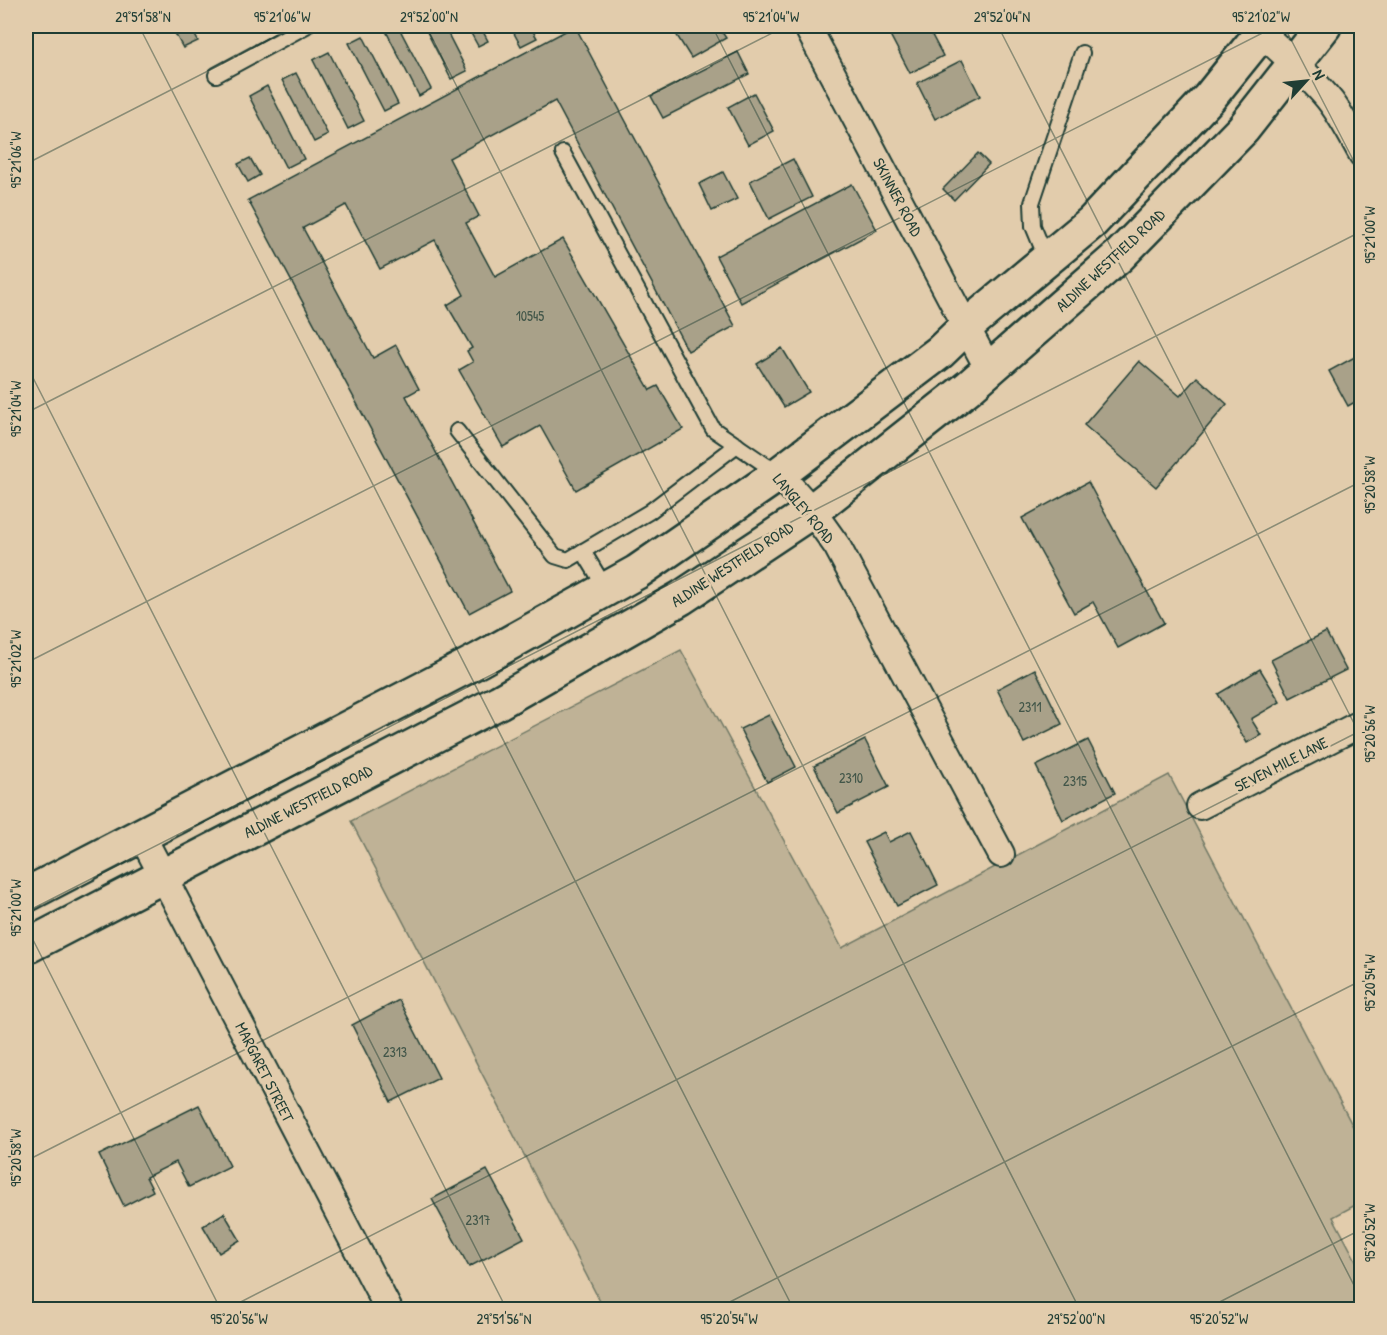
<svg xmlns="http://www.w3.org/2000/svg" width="1387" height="1335" viewBox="0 0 1387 1335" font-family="'Patrick Hand',sans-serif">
  <rect width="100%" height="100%" fill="#e2ccac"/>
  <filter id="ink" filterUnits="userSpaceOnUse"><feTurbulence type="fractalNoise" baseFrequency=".0167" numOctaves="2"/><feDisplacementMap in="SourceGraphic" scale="12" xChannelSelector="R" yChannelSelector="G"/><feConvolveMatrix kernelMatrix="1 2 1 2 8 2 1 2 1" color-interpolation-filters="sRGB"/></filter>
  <g filter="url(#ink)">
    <!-- green -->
    <polygon fill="#bfb296" stroke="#6f7865" stroke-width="1.5" points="681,650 842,948 1169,775 1361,1142 1361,1202 1333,1217 1361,1270 1361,1309 604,1309 351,821"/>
    <!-- building -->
    <g fill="#a9a189" stroke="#1f3d34" stroke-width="1.5">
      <polygon points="171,26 190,26 198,41 183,48"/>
      <polygon points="214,26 227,26 217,31"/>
      <polygon points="396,26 398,26 431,89 419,96 386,31"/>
      <polygon points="424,26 444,26 467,71 451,79"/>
      <polygon points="467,26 480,26 488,41 478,46"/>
      <polygon points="510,26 530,26 537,38 521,46"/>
      <polygon points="575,26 735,326 688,351 555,101 449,158 479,216 466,223 495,277 563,239 650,390 658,386 683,429 576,490 540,426 503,447 459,370 473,362 467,351 472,348 447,305 464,295 435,240 380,269 346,205 303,228 373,358 396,345 419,389 406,396 510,591 469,613 248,200"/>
      <polygon points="671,26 718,26 726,38 691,58"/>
      <polygon points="899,26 927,26 943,56 910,73 888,31"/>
      <polygon points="363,36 398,104 384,111 349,43"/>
      <polygon points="329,52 364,121 348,129 313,60"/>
      <polygon points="738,52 749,74 663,118 651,96"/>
      <polygon points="962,60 980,96 935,119 917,83"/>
      <polygon points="296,73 328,135 314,142 282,80"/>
      <polygon points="267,86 304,159 286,168 249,96"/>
      <polygon points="754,93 774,131 748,145 728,107"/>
      <polygon points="978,153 989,164 954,200 943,189"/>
      <polygon points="250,158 260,175 248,182 238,164"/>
      <polygon points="793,159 812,197 769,219 750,181"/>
      <polygon points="723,172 737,199 712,211 699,184"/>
      <polygon points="852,184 877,230 741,303 716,256"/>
      <polygon points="782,348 809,392 784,407 757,364"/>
      <polygon points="1362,353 1362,398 1348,406 1329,371"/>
      <polygon points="1139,361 1180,396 1197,377 1227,404 1156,487 1084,425"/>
      <polygon points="1088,482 1164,623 1118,648 1093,602 1074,613 1022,518"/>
      <polygon points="1326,632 1346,670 1290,698 1271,660"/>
      <polygon points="1035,669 1062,724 1024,743 997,689"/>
      <polygon points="1260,669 1280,702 1251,719 1261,735 1247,743 1218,694"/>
      <polygon points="769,715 796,767 767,782 740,729"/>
      <polygon points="865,740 889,787 838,813 814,766"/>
      <polygon points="1088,740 1115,793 1063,820 1036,766"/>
      <polygon points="911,831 938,885 897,906 864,842 884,832 889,842"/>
      <polygon points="399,1000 439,1078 391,1102 352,1025"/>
      <polygon points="199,1105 230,1166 189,1187 176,1162 146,1177 153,1191 124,1206 99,1155"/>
      <polygon points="487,1170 524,1238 469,1267 432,1199"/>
      <polygon points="224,1213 240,1240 219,1253 203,1226"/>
    </g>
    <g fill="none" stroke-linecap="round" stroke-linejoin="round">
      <defs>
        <g id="lane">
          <polyline points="216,75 306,26"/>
          <polyline points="563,153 713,429 779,474"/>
          <polyline points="1047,260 1033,226 1032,203 1082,53"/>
          <polyline points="457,431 555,556 568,560 649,512 737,445"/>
          <polyline points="583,551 606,589"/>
        </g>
        <g id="street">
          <polyline points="807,26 988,368"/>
          <path d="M1261,32c23,23 50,44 70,70 12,16 21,34 31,52"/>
          <polyline points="779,474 812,511 837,546 1001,854"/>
          <polyline points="1200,806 1362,723"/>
          <polyline points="141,834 389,1310"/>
        </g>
        <g id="secondary">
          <polyline points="26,895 479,660 637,572 779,474 940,352 967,326 1092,222 1209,98 1267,26"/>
          <polyline points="26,947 499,702 681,598 812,511 969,387 1119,256 1243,129 1324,26"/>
        </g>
      </defs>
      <!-- lane casing -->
      <use href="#lane" stroke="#1f3d34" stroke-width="18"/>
      <!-- street casing -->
      <use href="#street" stroke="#1f3d34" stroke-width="30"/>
      <!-- secondary casing -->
      <use href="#secondary" stroke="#1f3d34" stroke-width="38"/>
      <!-- lane -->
      <use href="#lane" stroke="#e2ccac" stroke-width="14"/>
      <!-- street -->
      <use href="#street" stroke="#e2ccac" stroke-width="26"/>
      <!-- secondary -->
      <use href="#secondary" stroke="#e2ccac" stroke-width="33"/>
    </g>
  </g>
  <!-- ticks -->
  <path fill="none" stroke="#1f3d34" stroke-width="1.5" stroke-opacity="0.45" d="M139,26l655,1284M426,26l654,1284M712,26l650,1275M998,26l364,713M1284,26l78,151M26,164l270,-138M26,364l481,946M26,413l760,-387M26,663l1250,-637M26,912l1336,-681M26,926l195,384M26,1161l1336,-680M225,1310l1137,-580M714,1310l648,-330M1204,1310l158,-81"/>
  <g text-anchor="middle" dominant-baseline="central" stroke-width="5" stroke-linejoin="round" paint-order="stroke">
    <!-- number labels -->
    <g font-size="14" fill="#425649">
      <text x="530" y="315">10545</text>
      <text x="1030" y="706">2311</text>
      <text x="851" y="777">2310</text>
      <text x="1075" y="780">2315</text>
      <text x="395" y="1051">2313</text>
      <text x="478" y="1219">2317</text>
    </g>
    <!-- street labels -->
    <g font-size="16" fill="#1f3d34" stroke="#e2ccac">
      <text transform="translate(898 197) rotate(62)">SKINNER ROAD</text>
      <text transform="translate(1110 260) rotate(-43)">ALDINE WESTFIELD ROAD</text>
      <text transform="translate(804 508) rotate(50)">LANGLEY ROAD</text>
      <text transform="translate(732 564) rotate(-33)">ALDINE WESTFIELD ROAD</text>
      <text transform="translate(1281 764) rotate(-27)">SEVEN MILE LANE</text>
      <text transform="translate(308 801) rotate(-27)">ALDINE WESTFIELD ROAD</text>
      <text transform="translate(265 1072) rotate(63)">MARGARET STREET</text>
    </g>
  </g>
  <!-- margin -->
  <rect width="1387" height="1335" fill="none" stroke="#e2ccac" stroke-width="66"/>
  <!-- north arrow -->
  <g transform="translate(1306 81) rotate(63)" stroke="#e2ccac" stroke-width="4.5" paint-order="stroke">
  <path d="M0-4.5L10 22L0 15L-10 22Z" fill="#1f3d34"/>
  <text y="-9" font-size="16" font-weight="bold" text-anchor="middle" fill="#1f3d34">N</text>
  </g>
  <rect x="33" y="33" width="1321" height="1269" fill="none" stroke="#1f3d34" stroke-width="2"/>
  <g font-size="15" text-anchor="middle" fill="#1f3d34">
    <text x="143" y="22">29°51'58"N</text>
    <text x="282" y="22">95°21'06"W</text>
    <text x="429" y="22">29°52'00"N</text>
    <text x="771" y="22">95°21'04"W</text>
    <text x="1002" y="22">29°52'04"N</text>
    <text x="1261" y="22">95°21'02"W</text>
    <text transform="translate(16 160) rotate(-90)" y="5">95°21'06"W</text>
    <text transform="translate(1370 235) rotate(-90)" y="5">95°21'00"W</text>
    <text transform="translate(16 409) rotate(-90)" y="5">95°21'04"W</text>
    <text transform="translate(1370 485) rotate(-90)" y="5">95°20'58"W</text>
    <text transform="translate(16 659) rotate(-90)" y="5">95°21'02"W</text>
    <text transform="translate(1370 734) rotate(-90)" y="5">95°20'56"W</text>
    <text transform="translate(16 908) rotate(-90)" y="5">95°21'00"W</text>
    <text transform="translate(1370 983) rotate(-90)" y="5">95°20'54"W</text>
    <text transform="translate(16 1158) rotate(-90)" y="5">95°20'58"W</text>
    <text transform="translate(1370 1233) rotate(-90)" y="5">95°20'52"W</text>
    <text x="239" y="1324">95°20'56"W</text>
    <text x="504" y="1324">29°51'56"N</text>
    <text x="729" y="1324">95°20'54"W</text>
    <text x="1076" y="1324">29°52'00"N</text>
    <text x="1219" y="1324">95°20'52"W</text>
  </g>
</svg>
